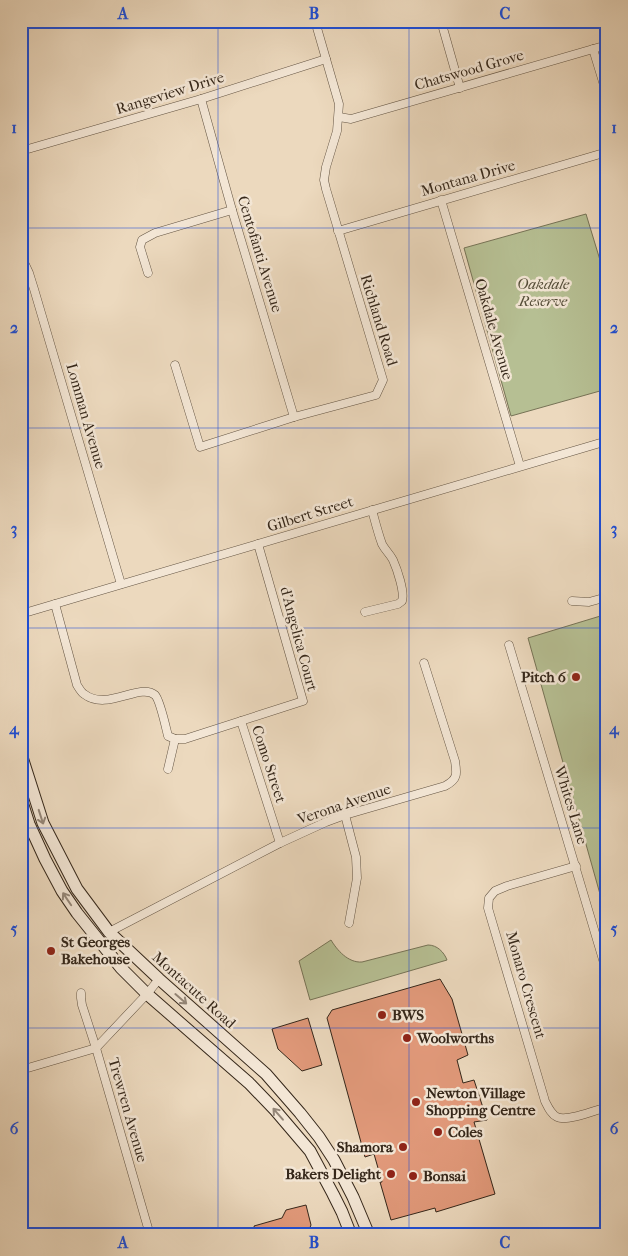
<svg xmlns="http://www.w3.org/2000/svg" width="628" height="1256" viewBox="0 0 628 1256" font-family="'IM FELL French Canon',serif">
  <rect width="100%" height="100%" fill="#ecd9be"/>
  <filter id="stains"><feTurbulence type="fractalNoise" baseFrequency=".004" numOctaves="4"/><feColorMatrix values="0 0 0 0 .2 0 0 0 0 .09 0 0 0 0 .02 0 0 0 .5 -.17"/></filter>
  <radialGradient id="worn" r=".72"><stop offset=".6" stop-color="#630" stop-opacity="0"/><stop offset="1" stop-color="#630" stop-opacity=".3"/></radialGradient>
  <!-- green -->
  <g fill="#b6bf93" stroke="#767356">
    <polygon points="586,214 607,283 607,389 511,416 464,248"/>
    <polygon points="607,614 607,919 528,638"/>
    <path d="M331,940c6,10 17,23 31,22l66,-17c9,0 16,7 19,15l-137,40 -11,-39z"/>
  </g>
  <!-- building -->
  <g fill="#e1997a" stroke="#35271a">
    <polygon points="440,979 452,999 468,1055 457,1060 463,1083 474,1080 487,1120 474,1122 495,1194 436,1212 435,1208 391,1220 380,1182 382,1182 374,1154 365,1157 327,1018 332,1010"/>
    <polygon points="308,1018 322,1065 302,1071 278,1049 272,1029"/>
    <polygon points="306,1205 311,1225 309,1230 310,1235 256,1235 254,1226 282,1218 286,1210"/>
  </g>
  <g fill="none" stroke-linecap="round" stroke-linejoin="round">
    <defs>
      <g id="minor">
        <polyline points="441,21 460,88"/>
        <polyline points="593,49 607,95"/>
        <polyline points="201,99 232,210 294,417"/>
        <polyline points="339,117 351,119 607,45"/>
        <polyline points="21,151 201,99 326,59"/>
        <polyline points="441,200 520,466"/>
        <polyline points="338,231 607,152"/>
        <polyline points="21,256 29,273 34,289 121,584"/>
        <polyline points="148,273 140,247 142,240 155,233 232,210"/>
        <polyline points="175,365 200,447 294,417 376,395 383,380 326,189 324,180 326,167 337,131 339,104 315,21"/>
        <polyline points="572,601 589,602 607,597"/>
        <path d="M55,604l22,81c2,3 4,7 7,9 23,18 56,-12 71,1 5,5 11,33 13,41l7,3h10l118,-38 -45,-157"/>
        <path d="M365,612l33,-8 4,-3c3,-9 -5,-32 -9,-41 -3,-6 -8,-10 -11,-16 -4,-11 -7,-23 -10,-34"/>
        <polyline points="21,614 607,441"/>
        <polyline points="509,645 607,973"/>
        <polyline points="241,721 280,843"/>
        <polyline points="168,769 175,739"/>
        <polyline points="345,815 356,857 357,878 349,923"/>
        <path d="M576,866l-69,20 -12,5 -6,7 -1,10 57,193c3,6 6,13 12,16 10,5 39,-7 50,-10"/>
        <path d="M109,932l171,-89 46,-21 19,-7 100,-29c13,-7 12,-12 10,-25l-31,-98"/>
        <polyline points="81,993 81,998 82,1005 96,1048 150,1235"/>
        <polyline points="21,1070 96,1048 147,994 159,979"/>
      </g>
      <g id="secondary">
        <polyline points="21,754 43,823 77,889 109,932 159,979 266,1074 300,1113 319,1137 334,1160 353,1197 369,1235"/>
        <polyline points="21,799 29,824 45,859 62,891 77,913 121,968 147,994 249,1083 275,1110 310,1151 333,1194 342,1212 351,1235"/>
      </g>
    </defs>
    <!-- minor casing -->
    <use href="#minor" stroke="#635443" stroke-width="9"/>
    <!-- secondary casing -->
    <use href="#secondary" stroke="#35271a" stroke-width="13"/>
    <!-- minor -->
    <use href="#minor" stroke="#f3e6d5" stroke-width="8"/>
    <!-- secondary -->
    <use href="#secondary" stroke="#f3e6d5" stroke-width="11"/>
  </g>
  <!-- one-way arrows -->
  <defs><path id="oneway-shaft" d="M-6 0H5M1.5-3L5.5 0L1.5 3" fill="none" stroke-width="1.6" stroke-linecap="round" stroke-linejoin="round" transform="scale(1.25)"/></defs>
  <g stroke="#948678">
    <use href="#oneway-shaft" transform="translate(41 817) rotate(72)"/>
    <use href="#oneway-shaft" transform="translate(67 899) rotate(-124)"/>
    <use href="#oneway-shaft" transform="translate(181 999) rotate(41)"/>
    <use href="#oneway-shaft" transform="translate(278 1114) rotate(-131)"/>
  </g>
  <!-- grid -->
  <path fill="none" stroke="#1d4ed8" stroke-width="1" stroke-opacity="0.55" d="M218,21v1214M409,21v1214M21,228h586M21,428h586M21,628h586M21,828h586M21,1028h586"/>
  <!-- markers -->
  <g fill="#8f2418" stroke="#f3e6d5" stroke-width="2">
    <circle cx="576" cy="677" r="5"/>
    <circle cx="51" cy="951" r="5"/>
    <circle cx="382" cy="1015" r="5"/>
    <circle cx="407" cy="1038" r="5"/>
    <circle cx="416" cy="1102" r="5"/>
    <circle cx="438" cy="1132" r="5"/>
    <circle cx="403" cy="1147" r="5"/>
    <circle cx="391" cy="1174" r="5"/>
    <circle cx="413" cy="1176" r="5"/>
  </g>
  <g text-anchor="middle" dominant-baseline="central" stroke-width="5" stroke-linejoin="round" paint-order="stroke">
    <!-- street labels -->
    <g font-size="15" fill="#35271a" stroke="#f3e6d5">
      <text transform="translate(469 70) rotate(-16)">Chatswood Grove</text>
      <text transform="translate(170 93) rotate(-17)">Rangeview Drive</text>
      <text transform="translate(468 178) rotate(-16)">Montana Drive</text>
      <text transform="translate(260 254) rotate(73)">Centofanti Avenue</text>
      <text transform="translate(379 320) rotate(73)">Richland Road</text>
      <text transform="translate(494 329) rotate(74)">Oakdale Avenue</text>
      <text transform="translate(86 416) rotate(74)">Lomman Avenue</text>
      <text transform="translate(310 514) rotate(-17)">Gilbert Street</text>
      <text transform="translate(299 639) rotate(75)">d'Angelica Court</text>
      <text transform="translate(269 764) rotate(72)">Como Street</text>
      <text transform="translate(344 804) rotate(-19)">Verona Avenue</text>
      <text transform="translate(571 805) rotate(73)">Whites Lane</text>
      <text transform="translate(526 985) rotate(74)">Monaro Crescent</text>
      <text transform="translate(194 990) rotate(42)">Montacute Road</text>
      <text transform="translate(128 1110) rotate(74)">Trewren Avenue</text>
    </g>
    <!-- park labels -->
    <g font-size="15" font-style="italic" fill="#554d38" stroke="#f3e6d5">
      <text x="543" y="284">Oakdale<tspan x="543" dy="17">Reserve</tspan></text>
    </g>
    <!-- poi labels -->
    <g font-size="15" font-weight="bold" fill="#35271a" stroke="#f3e6d5" text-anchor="start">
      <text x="566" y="677" text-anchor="end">Pitch 6</text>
      <text x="61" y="942">St Georges<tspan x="61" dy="17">Bakehouse</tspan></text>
      <text x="392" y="1015">BWS</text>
      <text x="417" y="1038">Woolworths</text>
      <text x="426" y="1093">Newton Village<tspan x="426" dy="17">Shopping Centre</tspan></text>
      <text x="448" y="1132">Coles</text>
      <text x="393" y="1147" text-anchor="end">Shamora</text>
      <text x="381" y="1174" text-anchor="end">Bakers Delight</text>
      <text x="423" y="1176">Bonsai</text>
    </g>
  </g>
  <!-- margin -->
  <rect width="628" height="1256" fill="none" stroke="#ecd9be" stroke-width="55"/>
  <rect x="28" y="28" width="572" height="1200" fill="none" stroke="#1d4ed8" stroke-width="2"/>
  <g font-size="16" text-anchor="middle" font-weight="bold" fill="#1d4ed8">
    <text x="123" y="19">A</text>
    <text x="314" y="19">B</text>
    <text x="505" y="19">C</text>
    <text x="14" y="133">1</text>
    <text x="614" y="133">1</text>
    <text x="14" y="333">2</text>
    <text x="614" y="333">2</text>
    <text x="14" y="534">3</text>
    <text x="614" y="534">3</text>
    <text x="14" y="734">4</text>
    <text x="614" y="734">4</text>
    <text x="14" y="934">5</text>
    <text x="614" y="934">5</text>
    <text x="14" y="1134">6</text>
    <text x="614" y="1134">6</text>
    <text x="123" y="1248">A</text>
    <text x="314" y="1248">B</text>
    <text x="505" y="1248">C</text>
  </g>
  <rect width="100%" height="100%" filter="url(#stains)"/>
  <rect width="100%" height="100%" fill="url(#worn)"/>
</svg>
